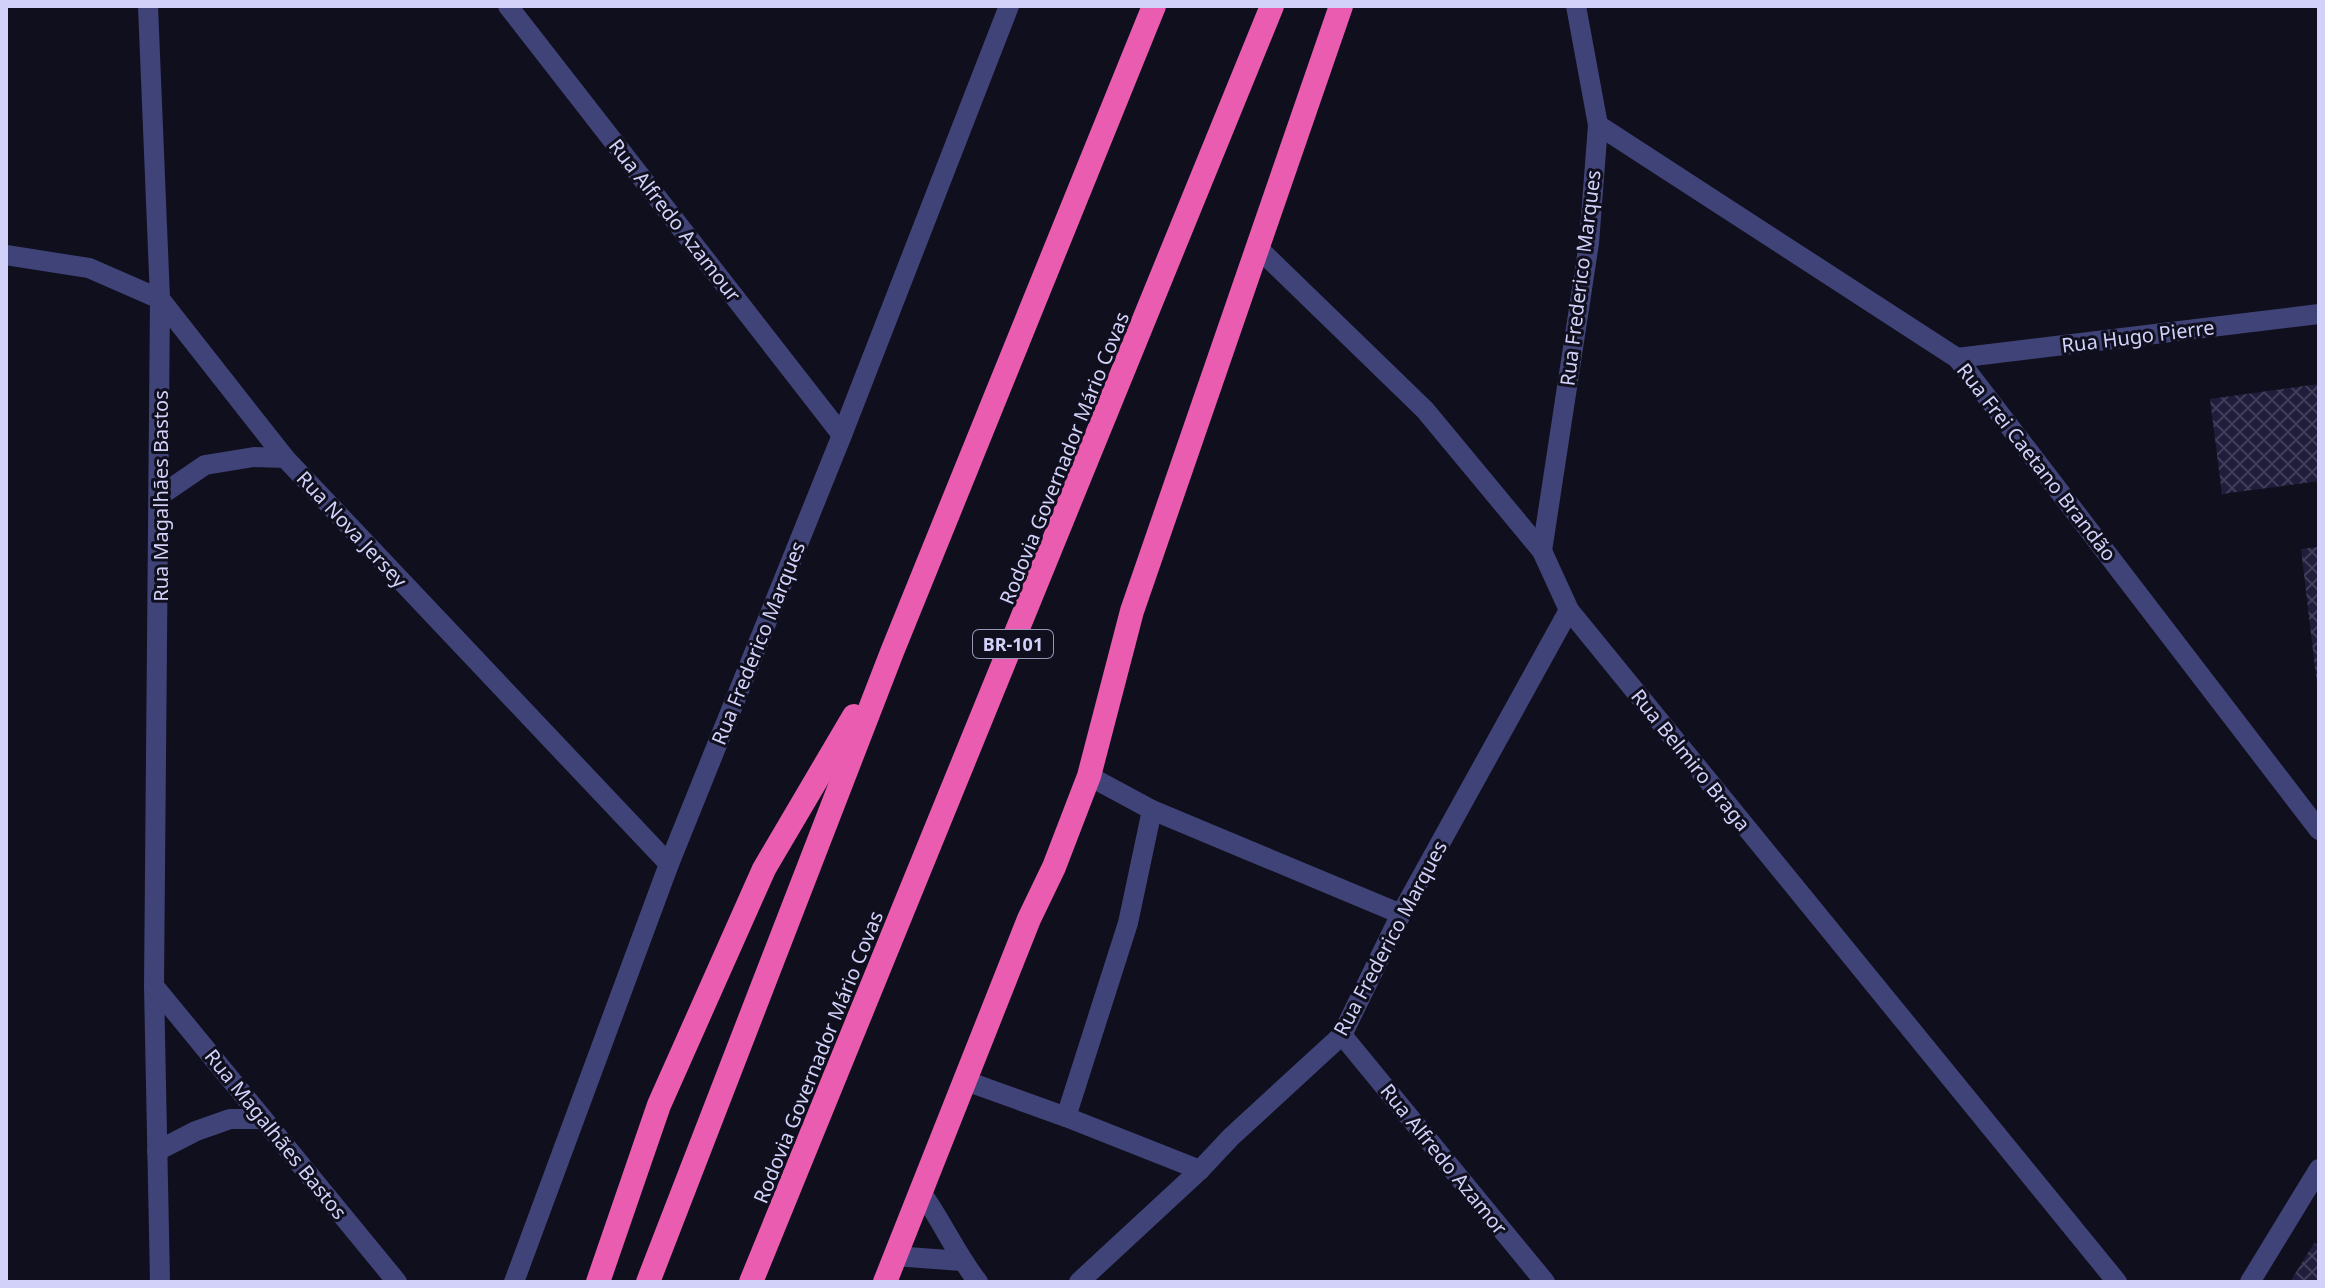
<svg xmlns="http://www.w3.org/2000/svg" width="2325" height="1288" viewBox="0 0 2325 1288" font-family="'Noto Sans',sans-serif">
  <defs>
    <pattern id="building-cross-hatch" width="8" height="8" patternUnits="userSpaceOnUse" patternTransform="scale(2)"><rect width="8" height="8" fill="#201d3c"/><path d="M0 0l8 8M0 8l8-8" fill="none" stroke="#403d59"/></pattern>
  </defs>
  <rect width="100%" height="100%" fill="#100f1e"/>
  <!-- building -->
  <g fill="url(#building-cross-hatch)">
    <polygon points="2319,384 2319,481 2222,494 2210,399"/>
    <polygon points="2319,547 2319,684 2317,684 2301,549"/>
    <polygon points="2314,1243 2319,1246 2319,1282 2290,1282"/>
  </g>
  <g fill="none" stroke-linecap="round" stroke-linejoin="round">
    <!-- minor -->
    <g stroke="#404377" stroke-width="20">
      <polyline points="148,6 160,299 154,986 160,1282"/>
      <polyline points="508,6 842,435"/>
      <polyline points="1598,125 1957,358 2319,830"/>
      <polyline points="1259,249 1425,410 1542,551 1569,610 2117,1282"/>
      <polyline points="6,255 89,268 160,299 285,458 669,864"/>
      <polyline points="1957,358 2319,314"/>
      <polyline points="161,495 205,465 254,457 285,458"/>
      <polyline points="1542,551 1589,243 1598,125 1576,6"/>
      <polyline points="1152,810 1401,914"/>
      <polyline points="154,986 397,1282"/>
      <polyline points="1342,1035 1545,1282"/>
      <polyline points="966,1081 1066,1117 1128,923 1152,810 1089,776"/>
      <polyline points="1066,1117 1200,1170"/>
      <polyline points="157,1151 196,1131 230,1119 263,1119"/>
      <path d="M921,1192c21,29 35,62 57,90"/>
      <polyline points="894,1256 962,1261"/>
      <polyline points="514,1282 669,864 842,435 1009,6"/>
      <polyline points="1079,1282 1200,1170 1231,1137 1342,1035 1401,914 1569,610"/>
      <polyline points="2250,1282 2319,1169"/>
    </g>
    <!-- highway -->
    <g stroke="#e95caf" stroke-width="24">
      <polyline points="598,1282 659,1105 764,869 854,716"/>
      <polyline points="648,1282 892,652 1154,6"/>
      <polyline points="751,1282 1272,6"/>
      <polyline points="885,1282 1029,919 1054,867 1089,776 1132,611 1341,6"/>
    </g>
  </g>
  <g text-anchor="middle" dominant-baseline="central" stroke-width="6" stroke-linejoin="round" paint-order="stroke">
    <!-- shield labels -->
    <rect fill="#100f1e" stroke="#9897b7" stroke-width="2" x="973" y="630" width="80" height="28" rx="6"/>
    <g font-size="18" font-weight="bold" fill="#d2d1f9">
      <text x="1013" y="644">BR-101</text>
    </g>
    <!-- street labels -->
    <g font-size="20" fill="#d2d1f9" stroke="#100f1e">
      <text transform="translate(675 220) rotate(52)">Rua Alfredo Azamour</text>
      <text transform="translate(1580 278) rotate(-83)">Rua Frederico Marques</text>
      <text transform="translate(2138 336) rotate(-7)">Rua Hugo Pierre</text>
      <text transform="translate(1064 458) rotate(-68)">Rodovia Governador Mário Covas</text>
      <text transform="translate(2037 462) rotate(52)">Rua Frei Caetano Brandão</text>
      <text transform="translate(160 496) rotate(-90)">Rua Magalhães Bastos</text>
      <text transform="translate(352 529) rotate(47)">Rua Nova Jersey</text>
      <text transform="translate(758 643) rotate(-68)">Rua Frederico Marques</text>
      <text transform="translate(1691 760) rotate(51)">Rua Belmiro Braga</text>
      <text transform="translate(1390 938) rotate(-62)">Rua Frederico Marques</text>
      <text transform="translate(818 1057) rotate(-68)">Rodovia Governador Mário Covas</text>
      <text transform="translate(276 1134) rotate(51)">Rua Magalhães Bastos</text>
      <text transform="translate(1444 1159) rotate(51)">Rua Alfredo Azamor</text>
    </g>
  </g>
  <!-- border -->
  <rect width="2325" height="1288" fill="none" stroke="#d2d1f9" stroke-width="16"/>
</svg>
